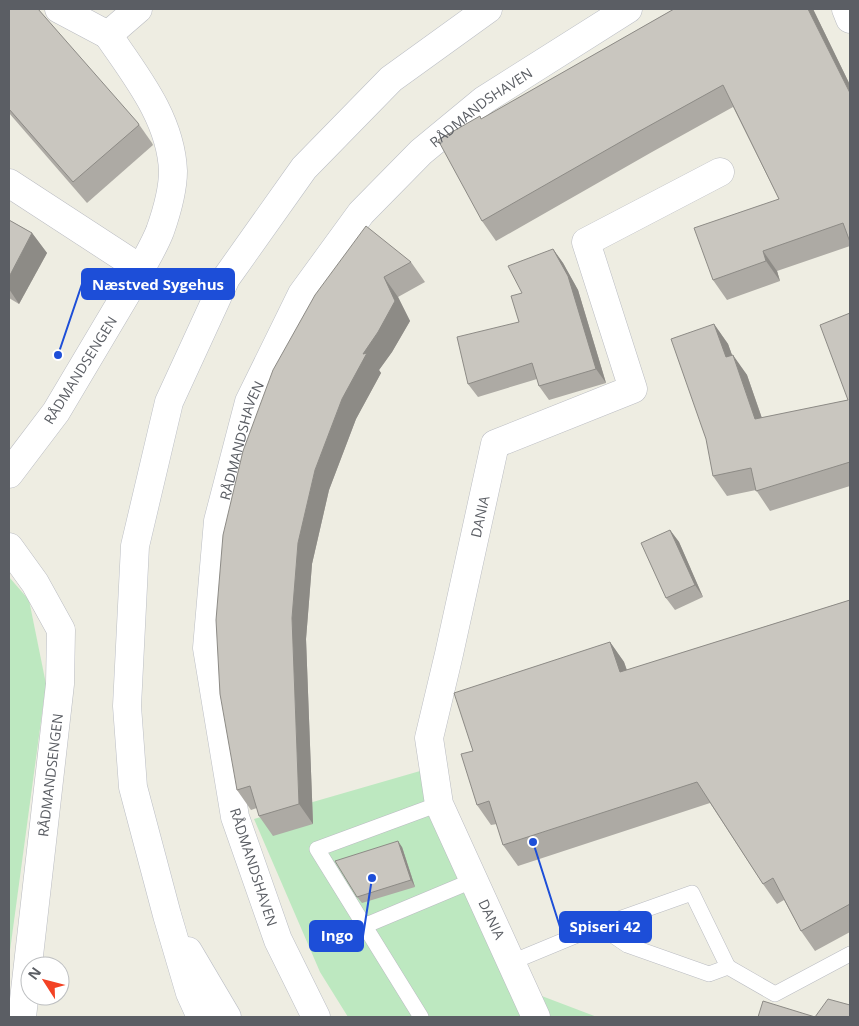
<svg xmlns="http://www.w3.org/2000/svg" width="859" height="1026" viewBox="0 0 859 1026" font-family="'Open Sans',sans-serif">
  <rect width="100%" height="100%" fill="#eeede2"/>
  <!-- green -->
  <g fill="#bde8c0">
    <polygon points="9,577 29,600 46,684 9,958"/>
    <polygon points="427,769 526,990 597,1017 348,1017 320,972 254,819"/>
  </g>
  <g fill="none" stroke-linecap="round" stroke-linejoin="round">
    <defs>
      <g id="lane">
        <polyline points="364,926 474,880"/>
        <polyline points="512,962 599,926 692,893 728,967 709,974 627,945 599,926"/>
        <polyline points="728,967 775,994 850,954"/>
        <polyline points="421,1017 317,849 439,804"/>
      </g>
      <g id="street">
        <polyline points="59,9 108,35 138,9"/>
        <polyline points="846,9 850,19"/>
        <path d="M108,35c28,41 63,84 65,136 0,18 -7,43 -13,60 -5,13 -13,26 -19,38"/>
        <polyline points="9,183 141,269 56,412 9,474"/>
        <polyline points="9,547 35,583 61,630 60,684 22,1017"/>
        <path id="s1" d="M536,1017l-97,-213 -10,-66 20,-84 46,-210 138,-55 -47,-147 134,-70"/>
      </g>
      <g id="secondary">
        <polyline points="188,951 227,1017"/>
        <polyline points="201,1017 190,993 167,915 133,787 127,706 135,546 169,402 226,278 304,168 391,79 488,9"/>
        <path id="s2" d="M316,1017l-38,-77 -43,-123 -28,-169 11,-127 31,-119 53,-108 59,-81 60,-61 63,-52 144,-91"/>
      </g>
    </defs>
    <!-- lane casing -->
    <use href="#lane" stroke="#babcc2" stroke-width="16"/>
    <!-- street casing -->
    <use href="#street" stroke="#babcc2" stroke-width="29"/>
    <!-- secondary casing -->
    <use href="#secondary" stroke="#bbbec5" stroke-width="29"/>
    <!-- lane -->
    <use href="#lane" stroke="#fff" stroke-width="15"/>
    <!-- street -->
    <use href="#street" stroke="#fff" stroke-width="28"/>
    <!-- secondary -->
    <use href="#secondary" stroke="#fff" stroke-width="28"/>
  </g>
  <!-- wall -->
  <g fill="#adaaa4">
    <polygon points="9,9 138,123 152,143 153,145 87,203 9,113"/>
    <polygon points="674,9 813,9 850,85 850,246 777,271 780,281 727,300 713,280 779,199 733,107 652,152 496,241 482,221 482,119"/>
    <polygon points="9,220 32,233 47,253 19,304 9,298"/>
    <polygon points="553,249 563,263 578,290 606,383 549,400 539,386 537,379 478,397 468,384 519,322"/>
    <polygon points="411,262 425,282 398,297 410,321 392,352 379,370 381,373 356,419 329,490 312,564 306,639 313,824 273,836 259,816 257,808 251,810 237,790 315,295"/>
    <polygon points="850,313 850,486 770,511 756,490 727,496 713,476 714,324 728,344 732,355 747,375 762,418 848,400"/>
    <polygon points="670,530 679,542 703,597 675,610 666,598"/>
    <polygon points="850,600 850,932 815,951 801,931 784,900 777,904 763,884 710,803 518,866 503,845 497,824 491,825 477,805 473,751 610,642 624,662 627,670"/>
    <polygon points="402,847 415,887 362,903 357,897"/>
  </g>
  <!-- shaded-wall -->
  <g fill="#8d8b86">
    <polygon points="808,9 813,9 850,85 850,93"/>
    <polygon points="32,233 47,253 19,304 9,289 9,277"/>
    <polygon points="553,249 563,263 578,290 606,383 596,369"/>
    <polygon points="763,251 777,271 780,281 766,261"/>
    <polygon points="384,277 398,297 410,321 392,352 379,370 381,373 356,419 329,490 312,564 306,639 313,824 299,804 292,618 298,543 315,470 342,399"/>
    <polygon points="714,324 728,344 740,377 726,357"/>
    <polygon points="733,355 747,375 769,439 755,419"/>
    <polygon points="670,530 679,542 703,597 695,585"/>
    <polygon points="610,642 624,662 634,692 620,672"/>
    <polygon points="398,841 402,847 415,887 411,880"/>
  </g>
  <!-- building -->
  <g fill="#c9c6bf" stroke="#8d8b86">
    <polygon points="9,9 38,9 138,123 139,125 73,182 9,109"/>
    <polygon points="674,9 808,9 850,93 850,242 843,223 763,251 766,261 713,280 694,228 779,199 723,85 638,132 482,221 438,140 480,116 481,119"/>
    <polygon points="9,220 32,233 9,277"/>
    <polygon points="366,226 411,262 384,277 395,301 378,332 363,354 367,353 342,399 315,470 298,543 292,618 299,804 259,816 250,786 237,790 220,694 216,620 223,535 243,451 273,370 315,295"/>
    <polygon points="553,249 568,276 596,369 539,386 532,363 468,384 457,337 519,322 511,296 522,293 508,266"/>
    <polygon points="850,313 850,462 756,491 751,468 713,476 706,439 671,339 714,324 726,357 733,355 755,419 848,400 820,325"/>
    <polygon points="670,530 695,585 666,598 641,543"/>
    <polygon points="850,600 850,904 801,931 773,878 763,884 697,782 503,845 489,801 477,805 461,754 473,751 454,693 610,642 620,672"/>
    <polygon points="398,841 411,880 357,897 335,861"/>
    <polygon points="828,999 850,1005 850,1017 758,1017 763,1001 815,1017"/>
  </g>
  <g text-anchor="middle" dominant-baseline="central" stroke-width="4" stroke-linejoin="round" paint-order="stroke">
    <!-- street labels -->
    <g font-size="14" fill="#5b5e64" stroke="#fff">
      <text stroke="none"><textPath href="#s2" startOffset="1019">RÅDMANDSHAVEN</textPath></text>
      <text transform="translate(80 370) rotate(-58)">RÅDMANDSENGEN</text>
      <text stroke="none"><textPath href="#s2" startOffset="599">RÅDMANDSHAVEN</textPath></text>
      <text stroke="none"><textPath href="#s1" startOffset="528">DANIA</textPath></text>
      <text transform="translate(50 775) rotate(-83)">RÅDMANDSENGEN</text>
      <text transform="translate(254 867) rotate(72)">RÅDMANDSHAVEN</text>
      <text transform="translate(492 919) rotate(65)">DANIA</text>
    </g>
  </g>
  <!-- callouts -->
  <path fill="none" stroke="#1d4ed8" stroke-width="2" d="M58 355L82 284M533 842L560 927M372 878L363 936"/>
  <g fill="#1d4ed8" stroke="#fff" stroke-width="2">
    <circle cx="58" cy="355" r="5"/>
    <circle cx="533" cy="842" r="5"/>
    <circle cx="372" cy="878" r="5"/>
  </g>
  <g fill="#1d4ed8" stroke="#1d4ed8" stroke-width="2">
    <rect x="82" y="269" width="152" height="30" rx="5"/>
    <rect x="560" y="912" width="91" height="30" rx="5"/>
    <rect x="310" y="921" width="53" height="30" rx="5"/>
  </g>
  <g font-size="15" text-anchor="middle" font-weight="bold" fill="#fff">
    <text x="158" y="290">Næstved Sygehus</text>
    <text x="605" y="932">Spiseri 42</text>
    <text x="337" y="941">Ingo</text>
  </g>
  <!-- border -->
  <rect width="859" height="1026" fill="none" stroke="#5b5e64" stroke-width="20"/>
  <!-- north arrow -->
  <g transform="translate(45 981) rotate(306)"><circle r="24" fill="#ffffff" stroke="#bdbfc1"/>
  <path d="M0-4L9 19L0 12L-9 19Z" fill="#f34224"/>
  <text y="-8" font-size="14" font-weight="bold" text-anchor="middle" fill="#5b5e64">N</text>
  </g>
</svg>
